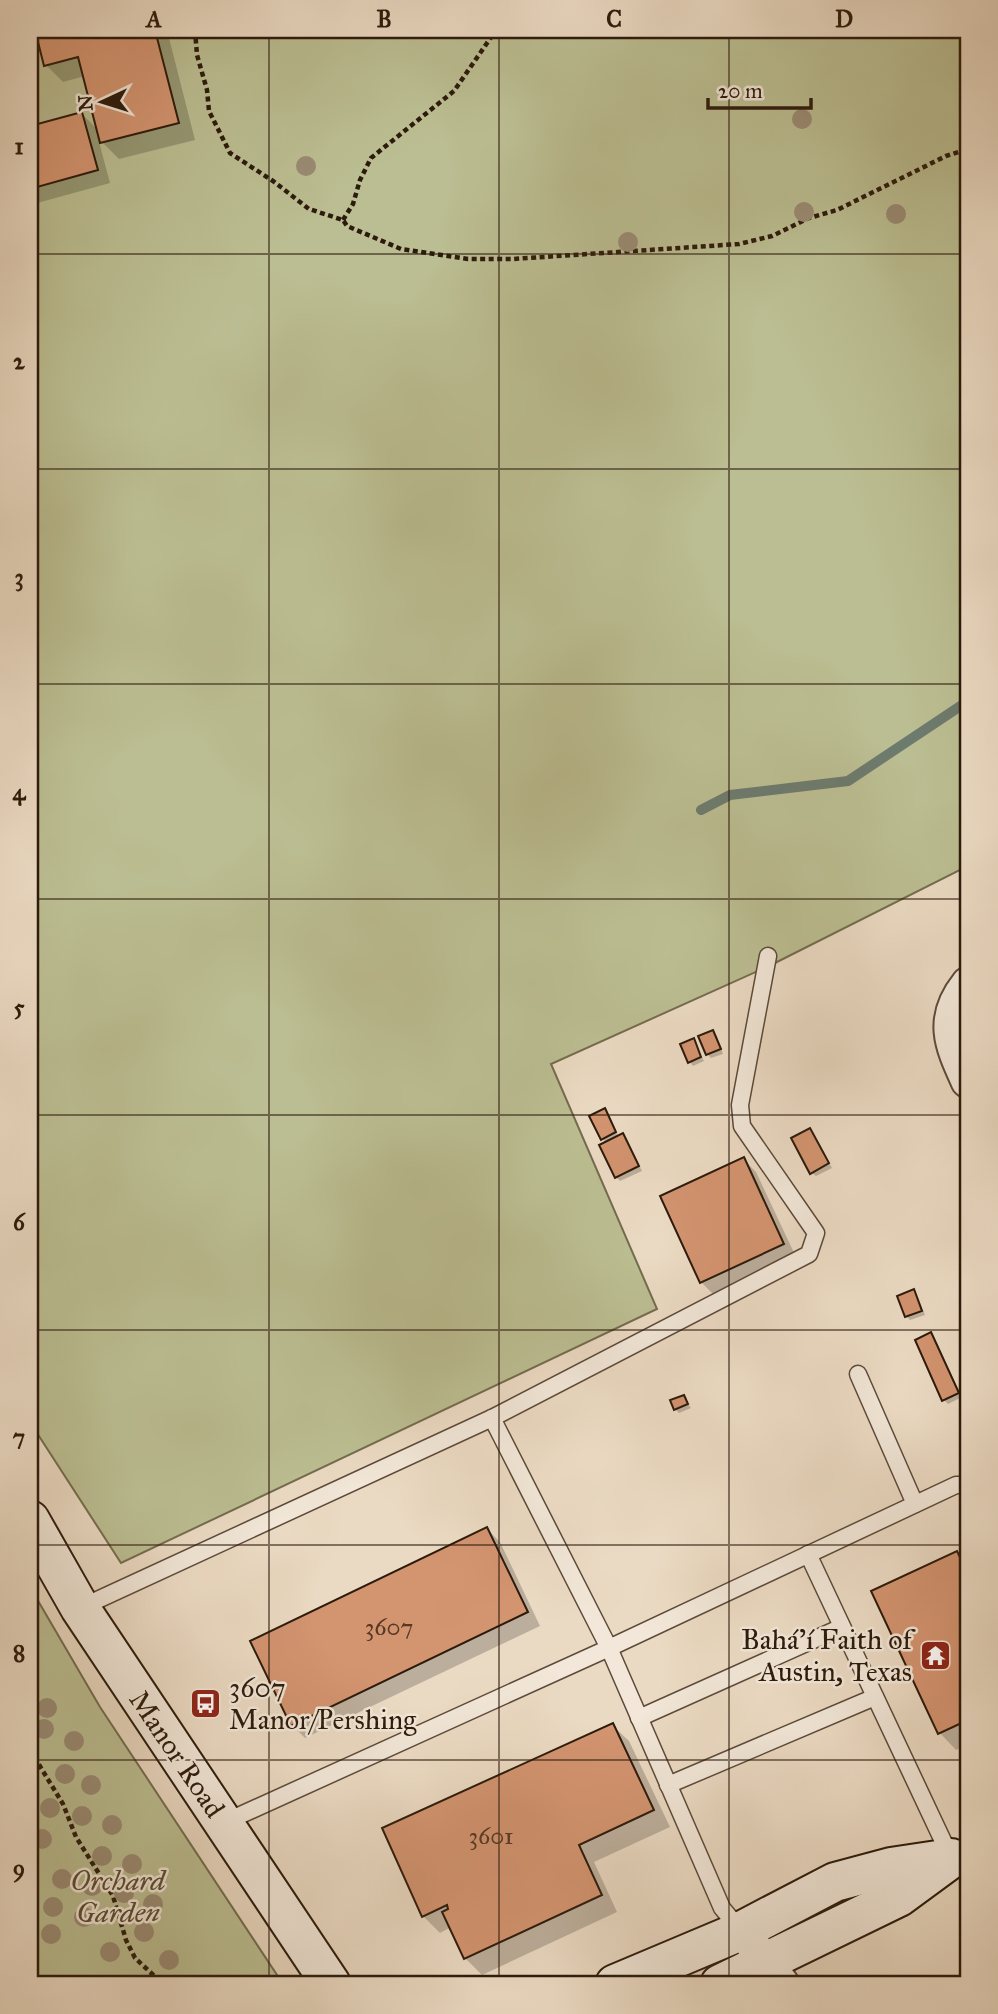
<svg xmlns="http://www.w3.org/2000/svg" width="998" height="2014" viewBox="0 0 998 2014" font-family="'IM FELL Great Primer',serif">
  <rect width="100%" height="100%" fill="#ebdac3"/>
  <filter id="stains"><feTurbulence type="fractalNoise" baseFrequency=".00286" numOctaves="4"/><feColorMatrix values="0 0 0 0 .2 0 0 0 0 .09 0 0 0 0 .02 0 0 0 .5 -.17"/></filter>
  <radialGradient id="worn" r=".72"><stop offset=".6" stop-color="#630" stop-opacity="0"/><stop offset="1" stop-color="#630" stop-opacity=".3"/></radialGradient>
  <!-- green -->
  <g fill="#bbbe92" stroke="#746c4f" stroke-width="2">
    <polygon points="30,30 968,30 968,866 769,966 551,1064 657,1309 121,1563 37,1433 30,1418"/>
    <polygon points="30,1587 100,1707 283,1984 30,1984"/>
  </g>
  <!-- shadow -->
  <g fill="#0003">
    <polygon points="37,30 167,30 195,140 119,159 98,138 110,183 30,205 30,128 82,114 99,131 85,76 63,82 46,65"/>
    <polygon points="713,1032 717,1036 723,1054 711,1058 707,1054"/>
    <polygon points="693,1041 704,1061 693,1066 690,1062"/>
    <polygon points="604,1111 619,1137 623,1136 626,1139 642,1171 620,1181 616,1177 607,1143 603,1139"/>
    <polygon points="810,1130 832,1168 816,1176 812,1173"/>
    <polygon points="743,1159 756,1172 796,1257 714,1295 701,1282"/>
    <polygon points="914,1291 917,1295 925,1315 910,1320 906,1316"/>
    <polygon points="930,1334 934,1338 962,1397 948,1404 944,1400"/>
    <polygon points="683,1397 691,1408 679,1413 675,1409"/>
    <polygon points="487,1529 500,1542 540,1626 305,1738 292,1725"/>
    <polygon points="957,1553 968,1564 968,1744 956,1750 940,1733"/>
    <polygon points="612,1725 629,1741 670,1827 594,1862 617,1912 482,1975 465,1958 451,1927 440,1933 423,1916"/>
  </g>
  <g fill="none" stroke-linecap="round" stroke-linejoin="round">
    <!-- stream -->
    <polyline stroke="#6d7b6e" stroke-width="10" points="701,810 730,795 848,781 968,701"/>
  </g>
  <!-- building -->
  <g fill="#d39470" stroke="#2c1a0c" stroke-width="2">
    <polygon points="35,30 155,30 179,123 100,143 78,57 44,66"/>
    <polygon points="82,112 98,170 30,189 30,126"/>
    <polygon points="713,1030 721,1049 706,1055 698,1036"/>
    <polygon points="694,1038 701,1057 688,1063 680,1044"/>
    <polygon points="605,1108 616,1132 601,1140 589,1116"/>
    <polygon points="810,1128 829,1163 810,1174 791,1138"/>
    <polygon points="623,1133 639,1166 615,1178 599,1145"/>
    <polygon points="744,1157 784,1244 700,1283 660,1196"/>
    <polygon points="914,1289 922,1311 905,1317 897,1296"/>
    <polygon points="931,1332 959,1393 942,1401 915,1340"/>
    <polygon points="684,1395 688,1404 674,1410 670,1400"/>
    <polygon points="487,1527 528,1612 291,1726 250,1641"/>
    <polygon points="957,1551 968,1574 968,1720 938,1734 871,1591"/>
    <polygon points="613,1723 654,1810 579,1845 602,1895 464,1959 442,1912 448,1909 447,1905 422,1917 382,1828"/>
  </g>
  <g fill="none" stroke-linecap="round" stroke-linejoin="round">
    <defs>
      <g id="lane">
        <polyline points="858,1374 915,1504"/>
        <polyline points="492,1418 609,1648 722,1908 741,1931"/>
        <polyline points="808,1554 951,1858"/>
        <polyline points="80,1608 492,1418 809,1254 816,1233 742,1126 740,1105 768,956"/>
        <polyline points="639,1718 842,1627"/>
        <polyline points="668,1785 875,1697"/>
        <polyline points="223,1823 609,1648 956,1485 963,1485 968,1491"/>
      </g>
      <g id="street">
        <path d="M968,984c-28,35 -17,60 0,97"/>
        <polyline points="754,1947 782,1984"/>
      </g>
      <g id="secondary">
        <polyline points="30,1520 80,1608 331,1984"/>
        <polyline points="615,1984 741,1931 835,1882 891,1867 951,1858"/>
        <polyline points="720,1984 899,1897 948,1861"/>
      </g>
    </defs>
    <!-- lane casing -->
    <use href="#lane" stroke="#5c4a3a" stroke-width="19"/>
    <!-- street casing -->
    <use href="#street" stroke="#5c4a3a" stroke-width="37"/>
    <!-- secondary casing -->
    <use href="#secondary" stroke="#2c1a0c" stroke-width="42"/>
    <!-- path -->
    <g stroke="#2c1a0c" stroke-width="4.5" stroke-dasharray="5 3.5" stroke-linecap="butt">
      <polyline points="195,30 197,55 207,90 209,111 230,153 273,181 309,209 343,220 347,226 401,249 468,259 513,259 739,244 772,236 809,218 837,210 946,156 968,149"/>
      <polyline points="343,220 353,204 360,180 371,158 454,91 496,30"/>
      <polyline points="30,1750 63,1804 76,1837 113,1896 126,1940 135,1958 163,1984"/>
    </g>
    <!-- lane -->
    <use href="#lane" stroke="#f2e7d8" stroke-width="16"/>
    <!-- street -->
    <use href="#street" stroke="#f2e7d8" stroke-width="33"/>
    <!-- secondary -->
    <use href="#secondary" stroke="#f2e7d8" stroke-width="38"/>
  </g>
  <!-- trees -->
  <g fill="#9a8b74">
    <circle cx="802" cy="119" r="10"/>
    <circle cx="306" cy="166" r="10"/>
    <circle cx="804" cy="212" r="10"/>
    <circle cx="896" cy="214" r="10"/>
    <circle cx="628" cy="242" r="10"/>
    <circle cx="47" cy="1708" r="10"/>
    <circle cx="44" cy="1729" r="10"/>
    <circle cx="74" cy="1741" r="10"/>
    <circle cx="65" cy="1774" r="10"/>
    <circle cx="91" cy="1785" r="10"/>
    <circle cx="50" cy="1808" r="10"/>
    <circle cx="82" cy="1816" r="10"/>
    <circle cx="112" cy="1825" r="10"/>
    <circle cx="42" cy="1839" r="10"/>
    <circle cx="102" cy="1856" r="10"/>
    <circle cx="132" cy="1864" r="10"/>
    <circle cx="62" cy="1879" r="10"/>
    <circle cx="92" cy="1886" r="10"/>
    <circle cx="124" cy="1893" r="10"/>
    <circle cx="153" cy="1904" r="10"/>
    <circle cx="53" cy="1907" r="10"/>
    <circle cx="84" cy="1917" r="10"/>
    <circle cx="144" cy="1932" r="10"/>
    <circle cx="51" cy="1934" r="10"/>
    <circle cx="110" cy="1952" r="10"/>
    <circle cx="169" cy="1960" r="10"/>
  </g>
  <!-- grid -->
  <path fill="none" stroke="#2c1a0c" stroke-width="2" stroke-opacity="0.55" d="M269,30v1954M499,30v1954M729,30v1954M30,254h938M30,469h938M30,684h938M30,899h938M30,1115h938M30,1330h938M30,1545h938M30,1760h938"/>
  <!-- icons -->
  <defs>
    <symbol id="temple-square" viewBox="-11 -11 22 22"><rect x="-9" y="-9" width="18" height="18" rx="4" fill="#8f2418" stroke="#f2e7d8"/><path d="M0-6L5-2H3V0L6.5 2.5H4V6H1.5V3h-3V6H-4V2.5H-6.5L-3 0V-2H-5Z" fill="#fff"/></symbol>
    <symbol id="bus-square" viewBox="-11 -11 22 22"><rect x="-9" y="-9" width="18" height="18" rx="4" fill="#8f2418" stroke="#f2e7d8"/><path d="M-5-6H5V4H4V6H2V4H-2V6H-4V4H-5ZM-3.5-4V0h7V-4ZM-3.5 1.2v1.5H-2V1.2ZM2 1.2v1.5H3.5V1.2Z" fill="#fff"/></symbol>
  </defs>
  <g fill-rule="evenodd">
    <use href="#temple-square" x="918" y="1638" width="35" height="35"/>
    <use href="#bus-square" x="188" y="1686" width="35" height="35"/>
  </g>
  <g text-anchor="middle" dominant-baseline="central" stroke-width="5" stroke-linejoin="round" paint-order="stroke">
    <!-- number labels -->
    <g font-size="24" fill="#563825">
      <text x="389" y="1627">3607</text>
      <text x="491" y="1836">3601</text>
    </g>
    <!-- poi labels -->
    <g font-size="28" fill="#2c1a0c" stroke="#f2e7d8" text-anchor="end">
      <text x="912" y="1639">Bahá'í Faith of<tspan x="912" dy="32">Austin, Texas</tspan></text>
      <text x="229" y="1687" text-anchor="start">3607<tspan x="229" dy="32">Manor/Pershing</tspan></text>
    </g>
    <!-- street labels -->
    <g font-size="28" fill="#2c1a0c" stroke="#f2e7d8">
      <text transform="translate(177 1754) rotate(56)">Manor Road</text>
    </g>
    <!-- park labels -->
    <g font-size="28" font-style="italic" fill="#574b34" stroke="#f2e7d8">
      <text x="118" y="1880">Orchard<tspan x="118" dy="32">Garden</tspan></text>
    </g>
  </g>
  <!-- margin -->
  <rect width="998" height="2014" fill="none" stroke="#ebdac3" stroke-width="77"/>
  <!-- north arrow -->
  <g transform="translate(102 102) rotate(266)" stroke="#f2e7d8" stroke-width="5" paint-order="stroke">
  <path d="M0-5L12 26L0 18L-12 26Z" fill="#2c1a0c"/>
  <text y="-10" font-size="19" font-weight="bold" text-anchor="middle" fill="#2c1a0c">N</text>
  </g>
  <!-- scale -->
  <path d="M708 98v10h103v-10" fill="none" stroke="#2c1a0c" stroke-width="3.5"/>
  <text x="718" y="98" font-size="21" fill="#2c1a0c" stroke="#f2e7d8" stroke-width="5" paint-order="stroke">20 m</text>
  <rect x="38" y="38" width="922" height="1938" fill="none" stroke="#2c1a0c" stroke-width="2.5"/>
  <g font-size="23" text-anchor="middle" font-weight="bold" fill="#2c1a0c">
    <text x="154" y="27">A</text>
    <text x="384" y="27">B</text>
    <text x="614" y="27">C</text>
    <text x="844" y="27">D</text>
    <text x="19" y="154">1</text>
    <text x="19" y="369">2</text>
    <text x="19" y="585">3</text>
    <text x="19" y="800">4</text>
    <text x="19" y="1015">5</text>
    <text x="19" y="1230">6</text>
    <text x="19" y="1445">7</text>
    <text x="19" y="1661">8</text>
    <text x="19" y="1876">9</text>
  </g>
  <rect width="100%" height="100%" filter="url(#stains)"/>
  <rect width="100%" height="100%" fill="url(#worn)"/>
</svg>
